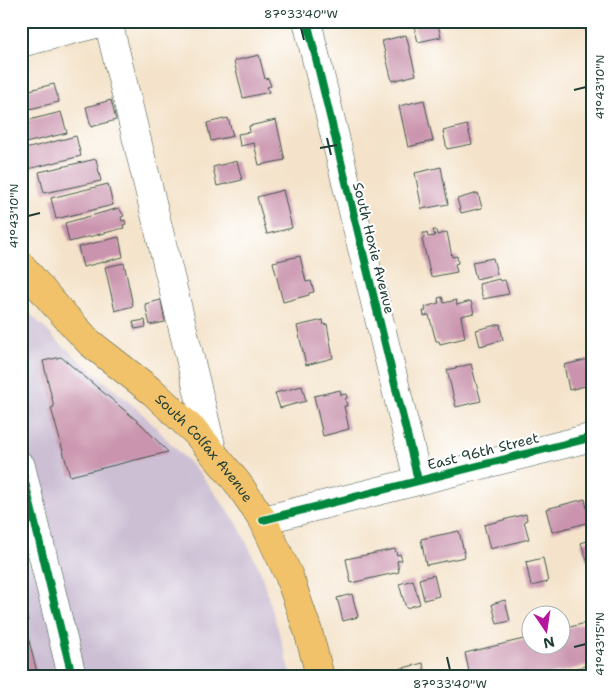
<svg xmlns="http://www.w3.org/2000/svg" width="614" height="697" viewBox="0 0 614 697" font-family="'Shantell Sans',sans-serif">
  <rect width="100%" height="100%" fill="#fff"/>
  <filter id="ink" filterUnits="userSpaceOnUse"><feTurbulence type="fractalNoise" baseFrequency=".02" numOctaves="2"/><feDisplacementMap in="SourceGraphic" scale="10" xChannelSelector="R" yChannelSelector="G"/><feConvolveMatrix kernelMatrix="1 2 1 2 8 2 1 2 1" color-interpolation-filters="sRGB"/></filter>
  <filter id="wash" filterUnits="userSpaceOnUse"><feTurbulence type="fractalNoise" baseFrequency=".0096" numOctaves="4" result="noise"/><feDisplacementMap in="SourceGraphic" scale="20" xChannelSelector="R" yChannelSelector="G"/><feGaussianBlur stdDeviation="1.12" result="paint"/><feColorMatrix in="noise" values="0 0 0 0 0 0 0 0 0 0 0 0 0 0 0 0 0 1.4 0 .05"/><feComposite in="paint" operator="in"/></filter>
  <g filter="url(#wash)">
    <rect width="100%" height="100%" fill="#f4e3ca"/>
    <!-- industrial -->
    <polygon fill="#ccbfd4" points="21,304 55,339 142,413 202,476 237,523 260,570 292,676 21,676"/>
    <g id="blocks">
      <!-- building -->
      <g fill="#ca94ae">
        <polygon points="433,21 437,21 441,37 418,42 414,26"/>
        <polygon points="585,21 593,21 593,29 587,31"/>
        <polygon points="406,35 416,75 392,81 382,41"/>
        <polygon points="259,55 265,79 268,78 271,86 267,87 269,92 243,98 234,61"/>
        <polygon points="54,84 59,102 21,111 21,92"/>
        <polygon points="111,100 116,120 91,127 86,107"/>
        <polygon points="424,100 433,141 408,147 399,106"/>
        <polygon points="61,112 67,133 21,144 21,122"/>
        <polygon points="228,118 233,136 211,141 207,123"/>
        <polygon points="276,120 285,160 259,165 254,143 240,146 238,134 250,132 249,126"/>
        <polygon points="467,125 472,144 447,149 443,131"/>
        <polygon points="76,136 81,156 24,170 21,150"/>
        <polygon points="96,159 101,181 44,193 39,172"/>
        <polygon points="237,161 242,180 217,186 213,167"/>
        <polygon points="441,167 448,204 422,209 415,173"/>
        <polygon points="108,184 113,205 56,219 51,198"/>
        <polygon points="283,190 292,228 267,234 257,197"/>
        <polygon points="478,193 482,208 461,213 457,199"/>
        <polygon points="119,208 124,216 121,217 122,221 125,220 126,224 123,225 124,228 69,242 65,223"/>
        <polygon points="433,230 436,230 437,235 447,232 452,257 457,256 458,263 455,264 457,272 431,277 422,239 424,238 423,233 425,233 427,232 428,237 435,236"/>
        <polygon points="119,237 123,257 83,267 78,247"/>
        <polygon points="300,256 306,282 311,281 314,292 309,293 309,295 283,302 273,262"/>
        <polygon points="493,258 497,274 476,279 472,262"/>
        <polygon points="124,263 133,306 115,311 105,267"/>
        <polygon points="499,279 500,281 505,280 509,294 483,299 479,284"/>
        <polygon points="442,297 444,303 456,300 457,305 471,301 474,313 461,316 465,338 440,344 439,341 436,341 429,315 424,316 423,311 426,311 425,307 439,303 438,298"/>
        <polygon points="161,300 165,322 150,325 145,304"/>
        <polygon points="145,320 146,327 135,329 133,322"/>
        <polygon points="323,320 324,325 327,324 333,358 306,365 297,326"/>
        <polygon points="500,324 503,340 480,346 476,330"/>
        <polygon points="61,357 141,424 168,452 70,476 51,408 54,407 43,361"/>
        <polygon points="593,358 593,384 569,390 564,365"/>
        <polygon points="471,364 481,401 456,407 447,370"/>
        <polygon points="302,386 306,401 280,408 275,393"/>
        <polygon points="340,390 341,395 346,394 347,398 345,399 347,406 344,406 349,429 323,436 314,396"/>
        <polygon points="585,499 590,522 552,532 546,509"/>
        <polygon points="526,514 527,520 524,521 529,539 490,549 484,525"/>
        <polygon points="459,531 465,557 426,565 421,539"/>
        <polygon points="593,539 593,565 589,566 581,543"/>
        <polygon points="395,549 397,555 400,554 402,560 397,561 399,572 351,583 346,559"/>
        <polygon points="543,558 548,582 531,586 526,562"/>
        <polygon points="434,575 439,596 424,600 419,579"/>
        <polygon points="413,580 420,604 406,608 399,584"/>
        <polygon points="21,594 28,621 24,622 38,676 21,676"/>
        <polygon points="352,594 358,617 343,621 337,598"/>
        <polygon points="505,600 510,621 497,624 492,604"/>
        <polygon points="590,622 593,633 593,664 545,676 470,676 465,653 532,637 532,644 562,644 562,629"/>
        <polygon points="423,663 426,676 383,676 383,673"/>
      </g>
    </g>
  </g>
  <g filter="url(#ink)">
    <use href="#blocks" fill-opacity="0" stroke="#3f564a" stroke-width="1"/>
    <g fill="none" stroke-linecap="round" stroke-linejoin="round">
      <defs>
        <g id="minor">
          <polyline points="108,21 213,453"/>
          <polyline points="307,21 418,480"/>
          <polyline points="21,43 108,21"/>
          <polyline points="21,466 72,676"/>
          <polyline points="263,520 593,437"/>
        </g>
        <g id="major">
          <path id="s1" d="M21,265l33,39 36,39 64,50 43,41 40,48 26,38 26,56 19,55 12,45"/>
        </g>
      </defs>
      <!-- minor casing -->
      <use href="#minor" stroke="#3f564a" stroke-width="29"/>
      <!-- major casing -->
      <use href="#major" stroke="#3f564a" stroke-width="29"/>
      <!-- minor -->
      <use href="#minor" stroke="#fff" stroke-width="28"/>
      <!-- major -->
      <use href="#major" stroke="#f2c26a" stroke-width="28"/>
      <defs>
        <g id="cycleway">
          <polyline points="307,21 418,480"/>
          <polyline points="21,466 72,676"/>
          <polyline points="263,520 593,437"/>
        </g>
      </defs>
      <!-- cycleway casing -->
      <use href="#cycleway" stroke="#fff" stroke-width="11"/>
      <!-- cycleway -->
      <use href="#cycleway" stroke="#00873e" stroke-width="8"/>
    </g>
  </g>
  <!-- ticks -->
  <path fill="none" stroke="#1f3d34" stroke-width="2" d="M301,28l3,12M574,90l12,-3M327,138l4,17M320,148l17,-3M28,216l12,-3M574,647l12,-3M447,657l3,13"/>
  <g text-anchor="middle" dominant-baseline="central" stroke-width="4" stroke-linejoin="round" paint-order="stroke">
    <!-- street labels -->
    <g font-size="14" fill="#1f3d34" stroke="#fff">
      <text transform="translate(374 248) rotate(76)">South Hoxie Avenue</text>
      <text stroke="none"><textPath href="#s1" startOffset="260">South Colfax Avenue</textPath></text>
      <text transform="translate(483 451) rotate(-14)">East 96th Street</text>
    </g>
  </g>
  <!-- margin -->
  <rect width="614" height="697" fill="none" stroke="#fff" stroke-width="55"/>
  <!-- north arrow -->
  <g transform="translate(546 630) rotate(167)"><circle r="24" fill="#ffffff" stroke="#a5b1ae"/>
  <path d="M0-4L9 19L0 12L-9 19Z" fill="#b5179e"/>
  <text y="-8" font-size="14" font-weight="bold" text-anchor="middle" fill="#1f3d34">N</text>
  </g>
  <rect x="28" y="28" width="558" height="642" fill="none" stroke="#1f3d34" stroke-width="2"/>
  <g font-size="12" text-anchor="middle" fill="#1f3d34">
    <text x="301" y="18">87°33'40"W</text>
    <text transform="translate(600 87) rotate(-90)" y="4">41°43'10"N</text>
    <text transform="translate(14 216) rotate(-90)" y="4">41°43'10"N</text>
    <text transform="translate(600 644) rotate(-90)" y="4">41°43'15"N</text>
    <text x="450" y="688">87°33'40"W</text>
  </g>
</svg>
